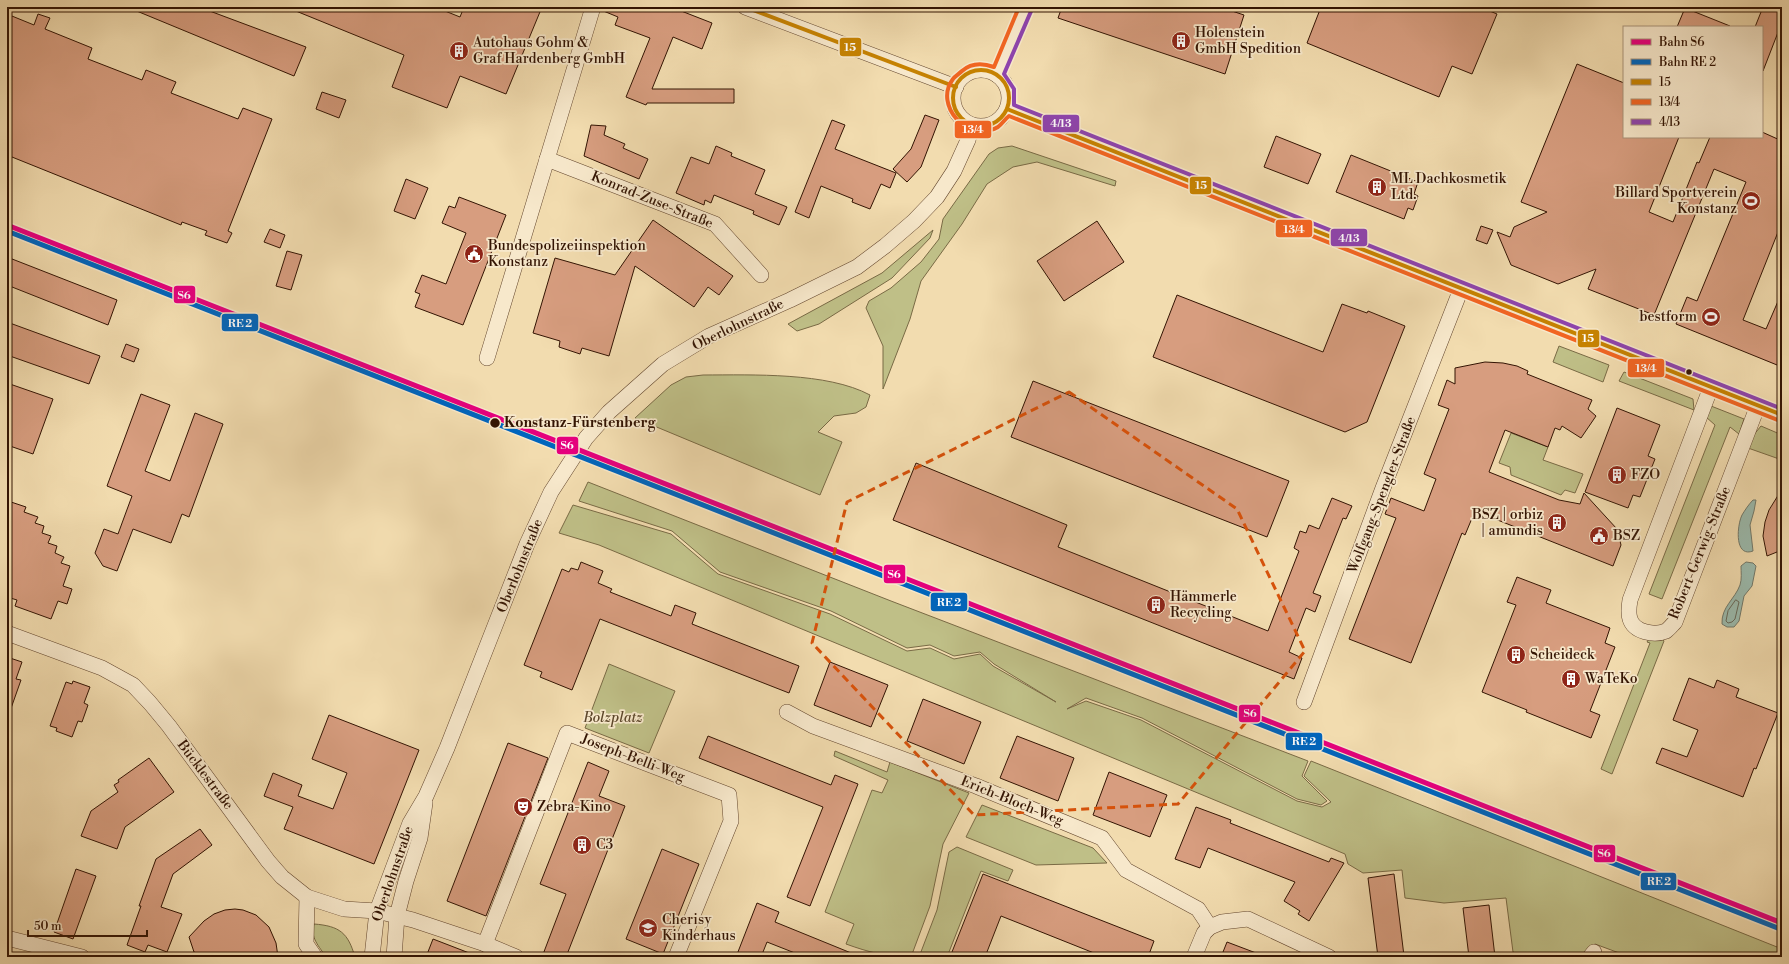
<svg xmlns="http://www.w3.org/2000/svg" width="1789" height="964" viewBox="0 0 1789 964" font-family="'Libre Bodoni',serif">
  <rect width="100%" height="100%" fill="#f2dcaf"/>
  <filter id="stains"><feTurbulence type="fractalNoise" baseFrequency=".005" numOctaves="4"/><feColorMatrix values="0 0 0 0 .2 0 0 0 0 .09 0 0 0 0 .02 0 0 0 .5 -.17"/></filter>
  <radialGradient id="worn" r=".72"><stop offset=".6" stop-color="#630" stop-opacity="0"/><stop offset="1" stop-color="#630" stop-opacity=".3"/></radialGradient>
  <!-- green -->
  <g fill="#bfbf87" stroke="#796a45">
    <polygon points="1012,146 1116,181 1115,186 1037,162 1013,167 987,184 962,224 921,281 910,319 883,389 883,346 866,308 869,301 891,288 921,262 939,239 943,219 989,154 998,148"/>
    <polygon points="933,230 930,238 892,278 819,324 797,331 788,324 882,273"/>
    <polygon points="1559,346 1609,365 1603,382 1553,362"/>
    <polygon points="1624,372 1693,399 1694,410 1619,381"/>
    <path d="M703,375c50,0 124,-3 167,20l-4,12 -10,6 -22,3 -16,16 24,10 -22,53 -185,-77 36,-33 15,-8z"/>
    <polygon points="1711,406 1744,419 1739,434 1730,427 1662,599 1649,594 1715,425 1706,417"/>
    <polygon points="1761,426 1782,435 1782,460 1748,448 1752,437"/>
    <polygon points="1511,433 1548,447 1543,460 1583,474 1575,493 1565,490 1561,495 1511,475 1510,467 1499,463"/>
    <polygon points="588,482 891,601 1308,761 1302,776 1327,801 1321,805 1297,799 1142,718 1086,698 1067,709 1086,701 1141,720 1297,801 1322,807 1331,802 1304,776 1311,761 1782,949 1782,957 1630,957 1595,944 1578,957 1527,957 1513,952 1506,898 1444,903 1405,898 1402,870 1363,873 1348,864 1345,854 599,545 559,533 573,505 671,534 718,574 830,614 907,651 930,648 954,659 980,654 993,666 1056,702 994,664 980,652 954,656 930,645 907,648 831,611 720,572 672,531 579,501"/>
    <polygon points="1661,637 1664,641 1612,774 1601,769 1650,643 1647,642 1649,639"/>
    <polygon points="609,664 675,691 649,753 585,728"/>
    <path d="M835,751l52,21 3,-10 79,31 -26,51 -13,62 -19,51c-24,0 -43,-5 -65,-13l8,-20 -29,-12 47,-122 10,3 6,-13 -54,-24z"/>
    <polygon points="982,805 1093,848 1107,863 1036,865 966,837"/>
    <polygon points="957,847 1013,870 1008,881 981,871 947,957 919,957 937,910 949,852"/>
    <path d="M314,924c26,2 34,9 41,33h-29c-7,-11 -16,-19 -12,-33z"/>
  </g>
  <!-- water -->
  <g fill="#9bbbae" stroke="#71786a">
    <path d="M1753,500h3l-2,11 -4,14 3,26c-19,7 -16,-26 -11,-36 3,-5 7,-11 11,-15z"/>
    <path d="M1746,562l7,1 3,3 -4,20 -8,10 -5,25 -5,6h-7l-5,-3c-1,-17 13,-25 18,-39 2,-6 1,-13 1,-19z"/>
  </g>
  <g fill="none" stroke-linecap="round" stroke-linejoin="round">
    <!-- shore -->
    <polygon stroke="#676858" stroke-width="1" points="1736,600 1739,602 1735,619 1732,622 1728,623 1726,621 1728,611"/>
  </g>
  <!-- building -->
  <g fill="#d79d7f" stroke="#331403">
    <polygon points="127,7 199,7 306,47 294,76"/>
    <polygon points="286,7 435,7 460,17 464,7 542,7 506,94 460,76 447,108 392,87 404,55"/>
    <polygon points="602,7 671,7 712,23 702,49 673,37 652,89 734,89 734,103 647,103 646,105 626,97 650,38 615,25 618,17 601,10"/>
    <polygon points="1062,7 1220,7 1244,15 1225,74 1058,18"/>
    <polygon points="1321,7 1480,7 1497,14 1472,74 1452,66 1439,97 1307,43"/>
    <polygon points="1763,7 1767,7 1782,13 1782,22 1763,71 1762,27 1755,27"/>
    <polygon points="1685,8 1730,26 1730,27 1677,27"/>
    <polygon points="7,14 34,25 38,14 50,18 45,29 92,48 88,59 142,80 146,70 176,82 171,93 238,119 243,108 272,119 228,231 232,233 227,243 205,235 207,231 182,222 181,225 7,155"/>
    <polygon points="1577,64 1624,83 1624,137 1679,137 1649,212 1673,222 1697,162 1699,163 1710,137 1762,137 1762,132 1782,141 1782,222 1743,320 1766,329 1782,292 1782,367 1676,324 1687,297 1697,301 1746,182 1714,169 1654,315 1588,289 1596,269 1558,284 1511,265 1497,232 1510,237 1514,227 1547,212 1521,202"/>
    <polygon points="322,92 346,100 339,118 316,109"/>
    <polygon points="925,115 939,120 921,167 907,182 893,169 911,149"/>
    <polygon points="832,120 845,125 835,149 896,173 890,188 881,184 870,209 852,202 853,199 821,186 809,218 795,212"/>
    <polygon points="591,125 606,126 604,135 625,144 623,148 648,159 639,179 584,156"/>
    <polygon points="1276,136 1321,154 1308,184 1264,167"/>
    <polygon points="716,146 732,153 731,156 765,170 755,194 787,207 779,225 753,214 754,211 714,195 711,203 705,200 704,205 676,193 691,157 709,164"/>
    <polygon points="1351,155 1418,182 1414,194 1418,196 1413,210 1408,208 1404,219 1336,192"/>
    <polygon points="406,179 428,188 415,219 394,211"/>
    <polygon points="459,197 506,215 463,325 415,307 420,294 415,292 422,275 446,284 466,233 442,223 449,206 455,208"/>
    <polygon points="653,220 733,276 719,295 708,287 694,307 635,266 609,356 582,348 580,354 559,347 560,341 533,333 555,258 615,275"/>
    <polygon points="1097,221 1124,262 1064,301 1037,261"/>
    <polygon points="1481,226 1493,230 1487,244 1476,240"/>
    <polygon points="270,229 285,235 280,248 264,242"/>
    <polygon points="287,251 302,255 291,290 276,286"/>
    <polygon points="7,257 117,300 108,325 7,285"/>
    <polygon points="1177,295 1323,352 1342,304 1367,313 1368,311 1405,326 1367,422 1345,432 1153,357"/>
    <polygon points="7,322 100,356 89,384 7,355"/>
    <polygon points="126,344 139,349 134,362 121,357"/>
    <polygon points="1485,362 1503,363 1517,366 1528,371 1527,374 1592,400 1588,409 1596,416 1581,438 1562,426 1560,430 1555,428 1548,447 1505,430 1489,472 1559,500 1580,504 1584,493 1617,529 1621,545 1613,566 1475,511 1465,535 1462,533 1411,663 1349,639 1396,518 1385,514 1391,498 1424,511 1436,479 1424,474 1449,409 1438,405 1447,380 1455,384 1455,368"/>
    <polygon points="1033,381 1289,481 1267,537 1011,437"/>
    <polygon points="7,383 53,399 33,454 7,445"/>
    <polygon points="141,394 170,405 145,471 170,481 195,413 223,424 189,517 182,514 171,543 133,529 117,571 103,566 95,553 104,529 118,534 132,496 107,486"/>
    <polygon points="1617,408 1660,425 1648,456 1655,459 1640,497 1633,495 1628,508 1585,492"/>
    <polygon points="916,463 1067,525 1058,547 1268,631 1299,551 1294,548 1300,531 1306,533 1309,525 1319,529 1332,498 1352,506 1346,519 1343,518 1313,593 1321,596 1315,612 1306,608 1289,652 1302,658 1294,679 893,520"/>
    <polygon points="1782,489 1782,550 1767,556 1763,536 1765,522 1769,510"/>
    <polygon points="11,502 26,507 24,512 38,517 35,523 44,526 42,533 51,536 48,543 57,546 55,553 64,557 61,563 70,566 63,586 72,589 67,604 58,601 51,619 15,606 17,600 7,597 7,514"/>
    <polygon points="581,562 603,571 598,583 612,589 610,592 671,616 675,605 696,613 692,624 799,666 789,693 600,619 572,690 540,677 542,672 524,665 562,569 569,572 571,568 578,570"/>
    <polygon points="1517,577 1551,590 1546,603 1610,628 1605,643 1615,647 1590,711 1600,715 1591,738 1526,712 1527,710 1482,692 1516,605 1507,602"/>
    <polygon points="7,657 22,662 16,679 21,680 9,714 7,713"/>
    <polygon points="830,662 888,685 871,727 814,705"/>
    <polygon points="1689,678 1714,688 1717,680 1739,689 1736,697 1778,713 1756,769 1754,768 1743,797 1656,763 1662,748 1687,757 1698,730 1673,720"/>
    <polygon points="73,681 90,687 84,703 88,705 82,722 78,721 72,737 56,731 57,728 50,726 66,682 72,684"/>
    <polygon points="923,699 981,722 964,764 907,741"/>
    <polygon points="329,715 419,750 374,864 284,829 293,807 264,796 273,773 302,785 298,796 333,809 347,773 312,759"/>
    <polygon points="708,736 831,785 835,775 858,784 810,906 787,897 823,807 699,758"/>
    <polygon points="1017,736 1074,758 1058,801 1000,778"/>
    <polygon points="508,743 548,758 486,916 447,901"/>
    <polygon points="149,758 174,792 125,827 117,849 81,836 91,811 118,792 114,785 119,782 118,780"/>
    <polygon points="588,762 609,771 599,796 625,806 566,957 542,957 566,894 540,884"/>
    <polygon points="1109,772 1167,795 1150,837 1093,815"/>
    <polygon points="1196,807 1231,820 1230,823 1329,862 1331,858 1344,863 1309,921 1298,914 1300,911 1284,901 1295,882 1208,848 1200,868 1175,859"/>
    <polygon points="200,829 212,845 173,874 161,907 182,914 167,952 148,945 145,952 127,945 141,906 139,906 156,859"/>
    <polygon points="662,849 699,864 663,954 626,939"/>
    <polygon points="76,869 96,876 73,939 54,932"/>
    <polygon points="983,874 1154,941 1148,957 1104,957 1001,916 985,957 950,957"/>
    <polygon points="1394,874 1404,956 1378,957 1368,878"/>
    <polygon points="757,903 779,912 775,922 861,957 805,957 767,942 761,957 736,957"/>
    <polygon points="1489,905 1495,957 1469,957 1463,908"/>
    <polygon points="235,909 243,910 256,915 269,927 276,943 278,957 244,957 232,953 223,953 202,956 194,952 189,937 204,921 214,914 225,910"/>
    <polygon points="433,939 477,956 477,957 426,957"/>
    <polygon points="1227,942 1264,956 1263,957 1221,957"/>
  </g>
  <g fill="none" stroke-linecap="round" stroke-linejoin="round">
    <defs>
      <g id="street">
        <polyline points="745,7 956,87"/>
        <circle cx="981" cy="98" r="28"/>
        <polyline points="997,75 1026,7"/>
        <polyline points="1007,109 1782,415"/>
        <polyline points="547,159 715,224 761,275"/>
        <polyline points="487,358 593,7"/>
        <path d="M1711,387l-81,213c-1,6 -2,13 0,19 4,13 24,17 36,12 3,-2 6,-6 9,-9l83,-217"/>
        <polyline points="7,633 102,668 133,685 150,703 169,726 268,861 282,877 307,897 344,909 377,911 413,920 485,944 516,957"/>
        <polyline points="1304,702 1383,488 1461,289"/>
        <polyline points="787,712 813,726 976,786 1102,838 1126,870 1198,909 1210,927"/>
        <polyline points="307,897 306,944 315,957"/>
        <polyline points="7,938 82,957"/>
        <polyline points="485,944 567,733 729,795 731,821 676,957"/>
        <polyline points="372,957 377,911 410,823 426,796 447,748 527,544 551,492 586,438 609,412 663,364 709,336 790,300 857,267 885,246 914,221 937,197 954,171 968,140 972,125"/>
        <polyline points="394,957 397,916 406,881 420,838 425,803"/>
        <polyline points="1194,957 1204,933 1210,927 1222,922 1248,919 1329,957"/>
        <polyline points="1590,957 1594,952"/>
      </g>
    </defs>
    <!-- street casing -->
    <use href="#street" stroke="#63462e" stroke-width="16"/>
    <!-- street -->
    <use href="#street" stroke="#f7e8cb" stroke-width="15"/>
    <defs>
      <g id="bus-1">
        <polyline points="745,7 956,87"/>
        <circle cx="981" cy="98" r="28"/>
        <polyline points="1007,109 1782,415"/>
      </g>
      <path id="bus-2" d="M1019,7l-25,60c-11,-4 -23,-4 -32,4 -3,3 -7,5 -9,8 -20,26 15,65 45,48 4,-3 7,-8 11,-11l771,305"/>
      <polyline id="bus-3" points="1032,9 1004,74 1014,89 1014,105 1782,409"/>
    </defs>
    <!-- bus-1 casing -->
    <use href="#bus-1" stroke="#f7e8cb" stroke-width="7"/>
    <!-- bus-2 casing -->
    <use href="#bus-2" stroke="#f7e8cb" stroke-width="7"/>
    <!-- bus-3 casing -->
    <use href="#bus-3" stroke="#f7e8cb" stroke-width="7"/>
    <!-- bus-1 -->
    <use href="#bus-1" stroke="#c68201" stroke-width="4"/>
    <!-- bus-2 -->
    <use href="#bus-2" stroke="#f26522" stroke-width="4"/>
    <!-- bus-3 -->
    <use href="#bus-3" stroke="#8e44ad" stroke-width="4"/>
    <defs>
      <polyline id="rail-1" points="7,225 1782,923"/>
      <polyline id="rail-2" points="7,231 1780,929"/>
    </defs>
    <!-- rail-1 casing -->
    <use href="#rail-1" stroke="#f7e8cb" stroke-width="8"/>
    <!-- rail-2 casing -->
    <use href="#rail-2" stroke="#f7e8cb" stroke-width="8"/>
    <!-- rail-1 -->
    <use href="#rail-1" stroke="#e5007d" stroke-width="5"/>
    <!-- rail-2 -->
    <use href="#rail-2" stroke="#0065bd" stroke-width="5"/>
  </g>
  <!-- marked area -->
  <path fill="none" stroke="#d6520b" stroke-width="3" stroke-dasharray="8 5" stroke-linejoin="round" d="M1069,392l168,117 68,142 -127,153 -204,11 -162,-172 35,-141z"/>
  <!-- icons -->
  <defs>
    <symbol id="building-disc" viewBox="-11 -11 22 22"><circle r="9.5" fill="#8f2418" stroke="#f7e8cb"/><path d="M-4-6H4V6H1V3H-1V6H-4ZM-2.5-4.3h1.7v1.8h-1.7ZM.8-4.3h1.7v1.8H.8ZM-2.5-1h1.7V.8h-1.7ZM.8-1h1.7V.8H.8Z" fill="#fff"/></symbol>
    <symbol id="stadium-disc" viewBox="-11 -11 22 22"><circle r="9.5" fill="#8f2418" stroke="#f7e8cb"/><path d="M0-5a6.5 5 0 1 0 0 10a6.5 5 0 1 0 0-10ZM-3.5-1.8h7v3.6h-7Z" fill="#fff"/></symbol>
    <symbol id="civic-disc" viewBox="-11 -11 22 22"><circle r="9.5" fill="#8f2418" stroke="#f7e8cb"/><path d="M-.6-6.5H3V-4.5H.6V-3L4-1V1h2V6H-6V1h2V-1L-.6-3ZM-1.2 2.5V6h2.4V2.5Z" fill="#fff"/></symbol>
    <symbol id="theatre-disc" viewBox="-11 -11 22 22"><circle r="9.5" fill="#8f2418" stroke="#f7e8cb"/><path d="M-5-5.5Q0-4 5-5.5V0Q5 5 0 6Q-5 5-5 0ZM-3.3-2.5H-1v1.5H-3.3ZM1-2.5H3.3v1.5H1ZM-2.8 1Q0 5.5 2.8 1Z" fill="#fff"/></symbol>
    <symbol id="school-disc" viewBox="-11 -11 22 22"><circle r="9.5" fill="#8f2418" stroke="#f7e8cb"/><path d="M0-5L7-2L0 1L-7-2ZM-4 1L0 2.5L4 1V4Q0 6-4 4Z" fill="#fff"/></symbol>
  </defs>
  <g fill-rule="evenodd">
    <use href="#building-disc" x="1170" y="30" width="22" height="22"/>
    <use href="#building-disc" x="448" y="40" width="22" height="22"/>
    <use href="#building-disc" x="1366" y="176" width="22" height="22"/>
    <use href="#stadium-disc" x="1740" y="190" width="22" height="22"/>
    <use href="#civic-disc" x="463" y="243" width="22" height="22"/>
    <use href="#stadium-disc" x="1700" y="306" width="22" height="22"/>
    <use href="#building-disc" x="1606" y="464" width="22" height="22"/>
    <use href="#building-disc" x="1546" y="512" width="22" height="22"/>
    <use href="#civic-disc" x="1588" y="525" width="22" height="22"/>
    <use href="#building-disc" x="1145" y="594" width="22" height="22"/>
    <use href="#building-disc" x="1505" y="644" width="22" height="22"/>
    <use href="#building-disc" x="1560" y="668" width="22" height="22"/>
    <use href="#theatre-disc" x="512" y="796" width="22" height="22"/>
    <use href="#building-disc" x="571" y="834" width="22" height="22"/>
    <use href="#school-disc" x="637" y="917" width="22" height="22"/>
  </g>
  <!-- markers -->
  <g fill="#331403" stroke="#f7e8cb" stroke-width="1.5">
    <circle cx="1689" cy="372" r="3.5"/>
    <circle cx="495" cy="423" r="5.5"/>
  </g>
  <g text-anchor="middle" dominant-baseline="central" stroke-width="3.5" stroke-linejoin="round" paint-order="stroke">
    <!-- poi labels -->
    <g font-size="14" fill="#331403" stroke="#f7e8cb" text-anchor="start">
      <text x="1195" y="33">Holenstein<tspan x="1195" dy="16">GmbH Spedition</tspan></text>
      <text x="473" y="43">Autohaus Gohm &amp;<tspan x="473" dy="16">Graf Hardenberg GmbH</tspan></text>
      <text x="1391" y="179">ML Dachkosmetik<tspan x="1391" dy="16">Ltd.</tspan></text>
      <text x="1737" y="193" text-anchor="end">Billard Sportverein<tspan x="1737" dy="16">Konstanz</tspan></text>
      <text x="488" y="246">Bundespolizeiinspektion<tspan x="488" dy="16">Konstanz</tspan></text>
      <text x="1697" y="317" text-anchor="end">bestform</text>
      <text x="1631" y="475">FZO</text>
      <text x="1543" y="515" text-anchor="end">BSZ | orbiz<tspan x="1543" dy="16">| amundis</tspan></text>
      <text x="1613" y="536">BSZ</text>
      <text x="1170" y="597">Hämmerle<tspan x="1170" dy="16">Recycling</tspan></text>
      <text x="1530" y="655">Scheideck</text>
      <text x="1585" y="679">WaTeKo</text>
      <text x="537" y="807">Zebra-Kino</text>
      <text x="596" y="845">C3</text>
      <text x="662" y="920">Cherisy<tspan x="662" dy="16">Kinderhaus</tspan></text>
    </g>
    <!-- street labels -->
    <g font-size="14" fill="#331403" stroke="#f7e8cb">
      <text transform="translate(652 200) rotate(22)">Konrad-Zuse-Straße</text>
      <text transform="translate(738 325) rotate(-26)">Oberlohnstraße</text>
      <text transform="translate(1382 495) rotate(-69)">Wolfgang-Spengler-Straße</text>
      <text transform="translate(1700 553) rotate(-68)">Robert-Gerwig-Straße</text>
      <text transform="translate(520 566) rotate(-68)">Oberlohnstraße</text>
      <text transform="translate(633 758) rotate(21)">Joseph-Belli-Weg</text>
      <text transform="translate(205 775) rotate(53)">Bücklestraße</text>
      <text transform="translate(1012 801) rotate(22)">Erich-Bloch-Weg</text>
      <text transform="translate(393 874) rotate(-71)">Oberlohnstraße</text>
    </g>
    <!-- stop labels -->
    <g font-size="14" font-weight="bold" fill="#331403" stroke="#f7e8cb" text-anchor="start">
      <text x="504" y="423">Konstanz-Fürstenberg</text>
    </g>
    <!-- park labels -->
    <g font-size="14" font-style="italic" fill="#5d472b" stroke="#f7e8cb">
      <text x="613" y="718">Bolzplatz</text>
    </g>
  </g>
  <g stroke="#f7e8cb" stroke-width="1.5">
    <rect x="839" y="37" width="23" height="20" rx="4" fill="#c68201"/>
    <rect x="1042" y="114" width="38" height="19" rx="4" fill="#8e44ad"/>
    <rect x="954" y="120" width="38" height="19" rx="4" fill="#f26522"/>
    <rect x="1189" y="176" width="23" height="19" rx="4" fill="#c68201"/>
    <rect x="1275" y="219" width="38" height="19" rx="4" fill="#f26522"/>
    <rect x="1330" y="228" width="38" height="19" rx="4" fill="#8e44ad"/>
    <rect x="173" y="285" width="23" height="19" rx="4" fill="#e5007d"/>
    <rect x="221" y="313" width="38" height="19" rx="4" fill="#0065bd"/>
    <rect x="1577" y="329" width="23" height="19" rx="4" fill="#c68201"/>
    <rect x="1627" y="358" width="38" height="20" rx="4" fill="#f26522"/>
    <rect x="556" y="436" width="23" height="19" rx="4" fill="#e5007d"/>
    <rect x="883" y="564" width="23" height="20" rx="4" fill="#e5007d"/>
    <rect x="930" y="592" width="38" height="20" rx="4" fill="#0065bd"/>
    <rect x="1238" y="704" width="23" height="19" rx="4" fill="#e5007d"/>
    <rect x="1285" y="732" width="38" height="19" rx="4" fill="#0065bd"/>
    <rect x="1593" y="844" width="23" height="19" rx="4" fill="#e5007d"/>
    <rect x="1640" y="872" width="37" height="19" rx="4" fill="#0065bd"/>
  </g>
  <g font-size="11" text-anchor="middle" font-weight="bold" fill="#fff">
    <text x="850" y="51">15</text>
    <text x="1061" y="127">4/13</text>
    <text x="973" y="133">13/4</text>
    <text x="1201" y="189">15</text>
    <text x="1294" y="233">13/4</text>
    <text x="1349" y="242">4/13</text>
    <text x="184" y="299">S6</text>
    <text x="240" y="327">RE 2</text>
    <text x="1588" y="342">15</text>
    <text x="1646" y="372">13/4</text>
    <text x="567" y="449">S6</text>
    <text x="894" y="578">S6</text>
    <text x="949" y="606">RE 2</text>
    <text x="1250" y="717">S6</text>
    <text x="1304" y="745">RE 2</text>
    <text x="1604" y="857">S6</text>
    <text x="1659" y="885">RE 2</text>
  </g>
  <!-- margin -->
  <rect width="1789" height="964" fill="none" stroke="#f2dcaf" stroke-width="24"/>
  <rect x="8" y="8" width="1773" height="948" fill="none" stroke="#331403" stroke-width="2"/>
  <rect x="12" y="12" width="1765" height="940" fill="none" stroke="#331403"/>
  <!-- legend -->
  <rect x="1623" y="26" width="140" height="112" fill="#f7e8cb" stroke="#a9937b"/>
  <rect x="1631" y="39" width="20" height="6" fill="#e5007d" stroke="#a9937b"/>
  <text x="1659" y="46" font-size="12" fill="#331403">Bahn S6</text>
  <rect x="1631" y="59" width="20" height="6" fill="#0065bd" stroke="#a9937b"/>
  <text x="1659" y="66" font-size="12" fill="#331403">Bahn RE 2</text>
  <rect x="1631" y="79" width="20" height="6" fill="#c68201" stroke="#a9937b"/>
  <text x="1659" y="86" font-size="12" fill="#331403">15</text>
  <rect x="1631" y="99" width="20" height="6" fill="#f26522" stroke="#a9937b"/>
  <text x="1659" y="106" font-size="12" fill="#331403">13/4</text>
  <rect x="1631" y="119" width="20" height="6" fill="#8e44ad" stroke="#a9937b"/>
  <text x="1659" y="126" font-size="12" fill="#331403">4/13</text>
  <!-- scale -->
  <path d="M28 930v6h119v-6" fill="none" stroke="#331403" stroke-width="2"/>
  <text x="34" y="930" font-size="12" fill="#331403" stroke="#f7e8cb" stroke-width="3" paint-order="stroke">50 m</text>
  <rect width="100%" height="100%" filter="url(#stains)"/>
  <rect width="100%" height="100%" fill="url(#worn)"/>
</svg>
